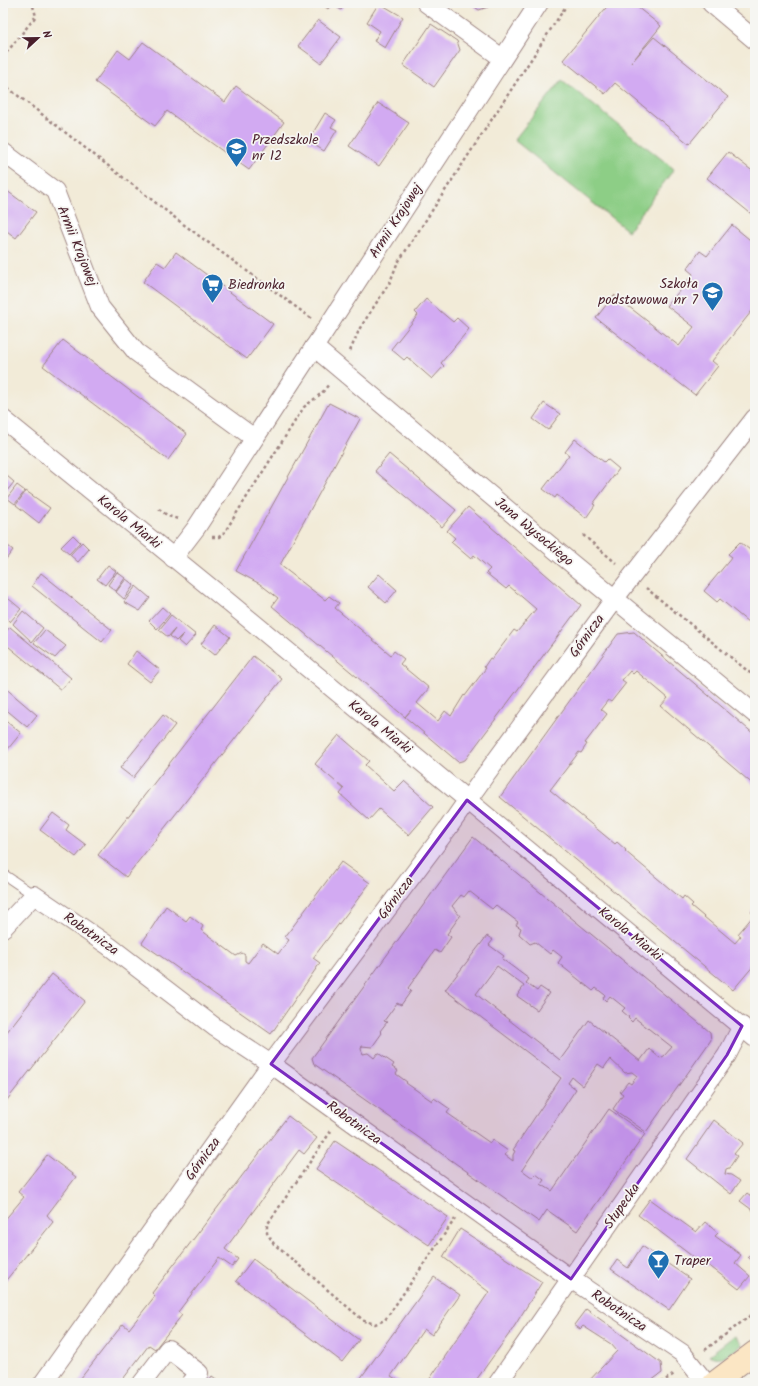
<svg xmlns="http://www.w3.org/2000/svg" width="758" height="1386" viewBox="0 0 758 1386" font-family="Kalam,sans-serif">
  <rect width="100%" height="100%" fill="#f6f6f2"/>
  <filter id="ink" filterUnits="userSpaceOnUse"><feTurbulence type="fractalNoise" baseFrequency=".025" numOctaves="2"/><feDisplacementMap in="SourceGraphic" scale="8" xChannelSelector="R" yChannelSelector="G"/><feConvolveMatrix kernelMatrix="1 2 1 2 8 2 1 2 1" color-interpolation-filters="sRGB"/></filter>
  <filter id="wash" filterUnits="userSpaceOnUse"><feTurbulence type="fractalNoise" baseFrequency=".012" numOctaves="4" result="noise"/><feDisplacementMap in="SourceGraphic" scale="16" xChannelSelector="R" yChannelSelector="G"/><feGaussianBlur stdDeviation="0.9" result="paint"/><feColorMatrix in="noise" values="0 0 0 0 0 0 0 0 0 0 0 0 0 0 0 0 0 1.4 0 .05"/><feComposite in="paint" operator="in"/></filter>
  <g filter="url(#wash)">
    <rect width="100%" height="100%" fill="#f2ebd8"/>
    <!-- green -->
    <g fill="#8dce86" stroke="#6c7658">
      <polygon points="562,80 674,169 628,231 514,140"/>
      <path d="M734,1336l8,9c-11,8 -20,17 -33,10z"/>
    </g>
    <g id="blocks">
      <!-- building -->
      <g fill="#d2aaf2" fill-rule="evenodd">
        <polygon points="320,3 347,3 341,10 332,4 328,9"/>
        <polygon points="379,3 403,17 385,48 374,41 380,31 367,22"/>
        <polygon points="469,3 492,3 488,7 479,10"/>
        <polygon points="610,3 632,3 661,26 631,63 654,37 728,97 689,144 615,83 605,94 563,60"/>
        <polygon points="318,20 341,37 321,63 298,46"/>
        <polygon points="431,24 457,41 460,50 434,87 403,65"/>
        <polygon points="143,42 225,102 236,86 284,122 249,170 167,111 155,126 95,82 118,50 130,59"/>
        <polygon points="378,103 409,123 379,166 349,146"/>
        <polygon points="325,113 336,120 331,127 337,130 324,151 308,141"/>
        <polygon points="728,152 755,173 755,217 707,178"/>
        <polygon points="3,188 36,212 16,238 3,228"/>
        <polygon points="732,225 755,244 755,307 712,361 718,366 695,395 596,318 614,295 679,346 694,327 667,306 693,274 687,269 700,251 707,256"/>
        <polygon points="176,252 273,324 247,359 143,282 157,262 165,267"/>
        <polygon points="426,299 453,322 457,318 469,329 441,363 444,366 432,379 407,357 404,360 391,349 418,315 415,312"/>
        <polygon points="63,340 187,434 168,460 43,366"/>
        <polygon points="329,403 360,419 280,565 325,600 329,596 339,603 335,608 391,655 394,651 404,659 400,664 429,688 417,703 438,721 445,711 451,716 464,695 465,696 486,668 484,667 490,658 492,659 514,630 517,632 536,609 509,586 506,589 486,573 490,569 474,555 471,559 451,542 455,538 447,531 468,507 581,605 465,760 458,762 405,717 411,710 405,717 272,606 278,598 260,584 236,571"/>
        <polygon points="544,403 560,414 548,430 533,419"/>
        <polygon points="575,439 604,462 607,459 619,469 593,504 595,505 586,518 557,495 555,498 543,489 569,455 565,452"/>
        <polygon points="389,454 456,510 442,527 375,471"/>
        <polygon points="7,476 14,482 3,496 3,481"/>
        <polygon points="17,485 25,491 15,504 7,498"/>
        <polygon points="26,491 50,508 39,523 16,505"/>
        <polygon points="73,535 80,542 69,554 61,547"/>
        <polygon points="3,542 13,550 3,563"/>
        <polygon points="82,542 89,549 78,562 70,555"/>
        <polygon points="740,542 755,554 755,614 748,622 720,599 717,602 704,591 732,557 728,554"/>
        <polygon points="108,565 116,571 105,585 97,579"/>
        <polygon points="117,572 125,578 116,591 108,585"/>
        <polygon points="41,573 112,630 102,642 32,586"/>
        <polygon points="379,574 397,590 386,603 368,587"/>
        <polygon points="126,579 134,585 124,599 116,592"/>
        <polygon points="136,586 150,598 140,611 124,602"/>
        <polygon points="3,594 21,609 10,622 3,615"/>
        <polygon points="162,607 170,614 157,629 149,621"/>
        <polygon points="23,611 43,628 32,642 13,624"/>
        <polygon points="171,615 196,635 185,647 178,641 183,634 176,641 170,636 175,629 168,637 159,630"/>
        <polygon points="215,625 230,637 215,655 201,644"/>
        <polygon points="10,627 71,678 61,690 3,642 3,635"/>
        <polygon points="45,630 66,646 55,658 34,643"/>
        <polygon points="634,632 755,735 755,786 661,706 668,698 636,671 633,674 630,671 622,680 626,683 611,702 608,700 601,709 607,714 585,743 587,744 581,753 579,752 550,790 615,844 617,842 626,850 625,851 682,899 684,896 693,904 691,906 735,943 741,936 738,934 754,915 751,912 755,908 755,964 733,990 500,797 618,634"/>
        <polygon points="136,651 160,670 150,682 127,664"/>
        <polygon points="253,656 282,679 126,877 98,855"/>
        <polygon points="3,686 37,715 27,727 3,707"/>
        <polygon points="163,715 175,725 133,778 120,768"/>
        <polygon points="3,719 21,733 3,755"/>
        <polygon points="339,735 369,761 365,765 394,791 404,781 433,807 409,835 379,809 369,820 340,794 344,789 315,764"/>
        <polygon points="53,813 69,825 66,830 86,845 76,857 40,830"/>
        <path d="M473,837l237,195 1,8 -65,92 -33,-23 10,-15 -3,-2 8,-10 3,2 6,-8 -5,-4 -7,1 -15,-14 -6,9 -6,-4 -15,22 -11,-9 -4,6 8,6 -54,81 11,8 3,-4 8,6 -3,4 11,7 57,-82 36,25 -68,97 -30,-21 -8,12 -225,-158 -2,-6zM469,891l23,18 4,-4 22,17 -2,3 5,3 -2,6 11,10 5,-2 15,12 3,-4 9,7 -4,6 35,28 3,-3 9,7 -2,3 3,3 4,-5 15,12 -3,3 7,6 -1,1 4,4 3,-4 37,29 -8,9 -4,2 -11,-9 -9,12 -51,-41 -29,40 -84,-66 21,-28 27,20 -7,10 20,14 12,-17 -9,-6 -3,4 -11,-8 3,-4 -27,-20 2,-3 -15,-11 4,-5 -6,-4 -42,54 116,88 -48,72 2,1 -2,4v6l-8,-6 3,-4 -16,-11 -2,3 -43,-30 3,-4 -16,-11 -2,3 -26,-18 1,-1 -11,-8 2,-3 -6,-4 2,-3 -16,-11 -4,5 -6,-5 -5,1 -2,-5 1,-3 10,1 10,-14 -2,-2 7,-9 -3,-1 13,-18 4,2 10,-14 -3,-3 27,-38 5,3 11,-16 -4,-3 13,-18 -8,-10 9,-11 3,2z"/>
        <polygon points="341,862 370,883 313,958 320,963 271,1034 142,943 166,906 186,921 190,916 203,926 201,930 236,956 242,953 245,955 245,961 248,963 263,943 278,954 289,940 285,937"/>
        <polygon points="52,974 85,1001 3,1105 3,1037"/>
        <polygon points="288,1116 317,1138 304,1154 299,1150 225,1249 238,1259 232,1267 219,1258 178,1312 182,1315 155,1349 149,1345 120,1383 77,1383 123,1324 129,1329 155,1296 152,1293"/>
        <polygon points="714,1120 743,1143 734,1154 737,1156 729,1168 726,1169 725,1174 731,1175 740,1181 731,1194 687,1159"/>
        <polygon points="335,1141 448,1217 429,1245 316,1169"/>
        <polygon points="47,1155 76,1177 47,1215 53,1222 3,1284 3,1222 24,1197 18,1192"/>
        <polygon points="747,1193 755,1199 755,1212 740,1201"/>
        <polygon points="650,1199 696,1232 705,1222 718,1233 715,1236 741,1255 735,1263 750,1276 739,1289 707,1264 705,1266 638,1215"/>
        <polygon points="460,1229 542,1282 512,1330 474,1383 427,1383 489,1292 443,1257"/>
        <polygon points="642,1246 690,1279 669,1310 611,1269 617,1260 628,1268"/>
        <polygon points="755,1252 755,1263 748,1257"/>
        <polygon points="253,1259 359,1340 342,1362 236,1281"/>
        <polygon points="434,1277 460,1295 432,1335 424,1329 391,1376 403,1383 357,1383"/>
        <polygon points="586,1309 661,1363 662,1373 648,1383 587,1383 617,1351 611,1344 583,1326 580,1329 574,1325"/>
        <polygon points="212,1376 222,1383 207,1383"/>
      </g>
    </g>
  </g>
  <g filter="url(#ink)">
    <use href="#blocks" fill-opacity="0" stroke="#9e8582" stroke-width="1"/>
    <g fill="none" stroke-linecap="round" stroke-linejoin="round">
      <defs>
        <polyline id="lane" points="3,874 34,895"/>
        <g id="street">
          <polyline points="426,3 502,58"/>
          <polyline points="711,3 755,40"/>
          <polyline points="3,152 55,191 100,307 136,352 254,438"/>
          <polyline points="314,347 565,558 755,714"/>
          <polyline points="3,419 227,601 755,1038"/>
          <polyline points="173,558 196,528 539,3"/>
          <polyline points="3,928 34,895 109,946 216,1028 271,1064 571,1279 682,1353 706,1383"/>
          <polyline points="43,1383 271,1064 448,828 486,774 615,598 755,418"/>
          <polyline points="142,1383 168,1349 199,1373 191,1383"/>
          <polyline points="498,1383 727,1055 742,1026"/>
        </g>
        <polyline id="secondary" points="714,1383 755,1352"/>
      </defs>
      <!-- lane casing -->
      <use href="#lane" stroke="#9e8582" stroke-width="11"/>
      <!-- street casing -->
      <use href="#street" stroke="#9e8582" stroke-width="20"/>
      <!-- secondary casing -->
      <use href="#secondary" stroke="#9e8582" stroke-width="24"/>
      <!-- path -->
      <g stroke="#9e8582" stroke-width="2.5" stroke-dasharray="3 3" stroke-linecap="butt">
        <polyline points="3,57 36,16 32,3"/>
        <polyline points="3,84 183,224 311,318"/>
        <polyline points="350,351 360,328 390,282 397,264 568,3"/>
        <polyline points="159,509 168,516 178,519"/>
        <polyline points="583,535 616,563"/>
        <polyline points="212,537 219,537 224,533 304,407 322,393 329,384"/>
        <polyline points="646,588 755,677"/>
        <polyline points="331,1131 267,1225 267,1233 274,1244 364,1321 375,1324 385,1320 455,1219"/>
        <polyline points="705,1350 755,1312"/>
        <polyline points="661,1383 674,1374"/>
      </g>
      <!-- lane -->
      <use href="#lane" stroke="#fff" stroke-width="9"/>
      <!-- street -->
      <use href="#street" stroke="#fff" stroke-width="18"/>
      <!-- secondary -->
      <use href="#secondary" stroke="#fbe6c4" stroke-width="22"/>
    </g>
  </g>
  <!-- marked area -->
  <path fill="#7b2cbf" fill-opacity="0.2" stroke="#7b2cbf" stroke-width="3" stroke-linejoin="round" d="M467,800l275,226 -15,29 -156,224 -300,-215z"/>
  <!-- icons -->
  <defs>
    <symbol id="school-pin" viewBox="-11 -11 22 30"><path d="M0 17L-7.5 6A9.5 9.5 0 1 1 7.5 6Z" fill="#1f6fb2" stroke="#f6f6f2"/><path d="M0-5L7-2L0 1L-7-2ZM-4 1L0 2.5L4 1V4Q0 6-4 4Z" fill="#fff"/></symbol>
    <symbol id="supermarket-pin" viewBox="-11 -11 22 30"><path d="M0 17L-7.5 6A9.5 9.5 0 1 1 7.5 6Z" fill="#1f6fb2" stroke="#f6f6f2"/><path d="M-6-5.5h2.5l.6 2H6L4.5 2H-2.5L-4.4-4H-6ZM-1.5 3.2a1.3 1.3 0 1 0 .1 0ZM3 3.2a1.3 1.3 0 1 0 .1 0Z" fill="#fff"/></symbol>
    <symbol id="bar-pin" viewBox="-11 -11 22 30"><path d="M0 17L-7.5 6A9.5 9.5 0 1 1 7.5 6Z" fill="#1f6fb2" stroke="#f6f6f2"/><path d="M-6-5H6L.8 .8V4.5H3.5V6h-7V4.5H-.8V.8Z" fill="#fff"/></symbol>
  </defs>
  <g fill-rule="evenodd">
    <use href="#school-pin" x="224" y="136" width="25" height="34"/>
    <use href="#supermarket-pin" x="200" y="272" width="25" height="34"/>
    <use href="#school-pin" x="700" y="280" width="25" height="34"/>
    <use href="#bar-pin" x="646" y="1248" width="25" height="34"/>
  </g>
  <g text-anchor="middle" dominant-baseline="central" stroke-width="3.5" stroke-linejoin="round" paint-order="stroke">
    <!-- poi labels -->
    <g font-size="14" fill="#4a1f2b" stroke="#f6f6f2" text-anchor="start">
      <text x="252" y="140">Przedszkole<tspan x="252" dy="16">nr 12</tspan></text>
      <text x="698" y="284" text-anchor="end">Szkoła<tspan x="698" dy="16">podstawowa nr 7</tspan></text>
      <text x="228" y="285">Biedronka</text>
      <text x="674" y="1261">Traper</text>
    </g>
    <!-- street labels -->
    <g font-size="14" fill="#4a1f2b" stroke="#f6f6f2">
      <text transform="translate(396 221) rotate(-57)">Armii Krajowej</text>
      <text transform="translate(77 246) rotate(68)">Armii Krajowej</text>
      <text transform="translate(129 522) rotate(39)">Karola Miarki</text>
      <text transform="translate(534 532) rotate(40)">Jana Wysockiego</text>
      <text transform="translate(587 636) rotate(-54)">Górnicza</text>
      <text transform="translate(380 727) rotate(39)">Karola Miarki</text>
      <text transform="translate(396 898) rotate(-53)">Górnicza</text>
      <text transform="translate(91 934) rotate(35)">Robotnicza</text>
      <text transform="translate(630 934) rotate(39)">Karola Miarki</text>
      <text transform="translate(354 1123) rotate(36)">Robotnicza</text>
      <text transform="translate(203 1159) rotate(-54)">Górnicza</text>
      <text transform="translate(622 1206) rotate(-55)">Słupecka</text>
      <text transform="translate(619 1311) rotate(34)">Robotnicza</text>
    </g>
  </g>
  <!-- margin -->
  <rect width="758" height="1386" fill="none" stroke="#f6f6f2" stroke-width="16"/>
  <!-- north arrow -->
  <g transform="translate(38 38) rotate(68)" stroke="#f6f6f2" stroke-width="3" paint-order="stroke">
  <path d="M0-3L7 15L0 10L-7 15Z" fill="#4a1f2b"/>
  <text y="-6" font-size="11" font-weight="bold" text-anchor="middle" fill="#4a1f2b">N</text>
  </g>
</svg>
